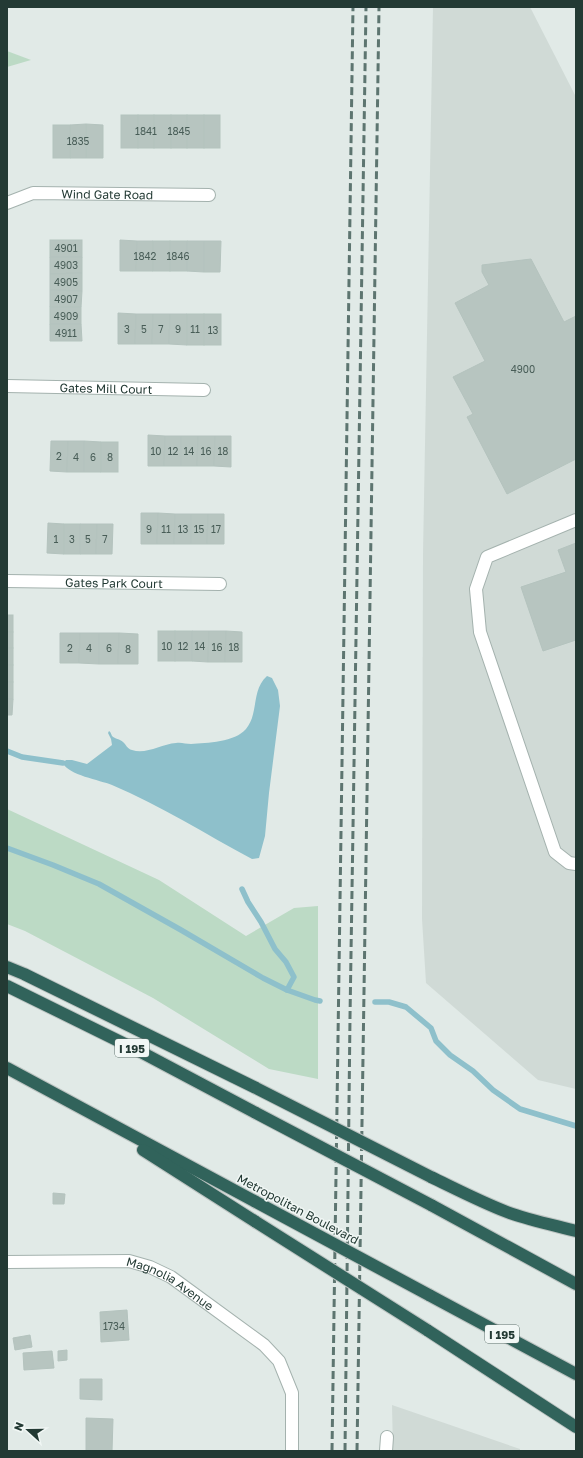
<svg xmlns="http://www.w3.org/2000/svg" width="583" height="1458" viewBox="0 0 583 1458" font-family="'Golos Text',sans-serif">
  <rect width="100%" height="100%" fill="#e1eae7"/>
  <!-- built -->
  <g fill="#d0dad6">
    <polygon points="433,7 530,7 576,97 576,1089 538,1080 426,983 422,919 423,554"/>
    <polygon points="392,1405 520,1449 520,1451 393,1451"/>
  </g>
  <!-- green -->
  <g fill="#bcdac5">
    <polygon points="7,51 31,60 7,67"/>
    <polygon points="7,809 159,880 246,936 294,908 318,906 318,1079 269,1069 153,998 25,931 7,924"/>
  </g>
  <!-- water -->
  <path fill="#8ec0cb" d="M267,676l5,2 6,12 2,16 -11,87 -4,43 -6,22 -7,1c-45,-24 -92,-54 -140,-74 -12,-5 -44,-10 -49,-22l3,-3h6l15,4 25,-19 -1,-6 -3,-6 1,-2c2,1 2,3 3,5 3,3 8,3 11,6 3,2 4,7 9,8 14,5 29,-6 44,-7 5,-1 10,1 15,1 16,-1 44,-2 55,-15 13,-15 5,-39 21,-53z"/>
  <g fill="none" stroke-linecap="round" stroke-linejoin="round">
    <!-- stream -->
    <g stroke="#8ec0cb" stroke-width="5.5">
      <polyline points="7,751 22,757 63,763"/>
      <polyline points="7,848 53,865 99,884 181,930 263,978 287,990 315,1000 320,1001"/>
      <polyline points="242,889 248,902 261,922 275,949 286,962 294,977 287,990"/>
      <polyline points="375,1002 389,1002 406,1007 431,1028 436,1041 450,1055 473,1071 493,1090 520,1109 576,1126"/>
    </g>
  </g>
  <!-- building -->
  <g fill="#b7c5c0" stroke="#b4c3be">
    <rect x="121" y="115" width="17" height="33"/>
    <rect x="138" y="115" width="16" height="33"/>
    <rect x="154" y="115" width="17" height="33"/>
    <rect x="171" y="115" width="16" height="33"/>
    <rect x="187" y="115" width="17" height="33"/>
    <rect x="204" y="115" width="16" height="33"/>
    <polygon points="86,124 103,125 103,158 86,158"/>
    <polygon points="86,124 86,158 70,158 70,125"/>
    <rect x="53" y="125" width="17" height="33"/>
    <rect x="50" y="240" width="32" height="17"/>
    <polygon points="120,240 137,241 136,271 120,271"/>
    <polygon points="137,241 153,241 153,271 136,271"/>
    <rect x="153" y="241" width="17" height="30"/>
    <rect x="170" y="241" width="17" height="30"/>
    <polygon points="187,241 204,241 204,272 187,271"/>
    <polygon points="204,241 221,241 220,272 204,272"/>
    <polygon points="50,257 82,257 82,273 50,274"/>
    <polygon points="531,259 564,322 576,316 576,459 507,494 467,417 473,414 453,377 485,361 455,303 489,285 482,272 482,265"/>
    <polygon points="82,273 82,291 50,290 50,274"/>
    <polygon points="50,290 82,291 81,307 50,307"/>
    <rect x="50" y="307" width="31" height="17"/>
    <polygon points="118,313 136,314 135,344 118,344"/>
    <polygon points="136,314 153,314 152,344 135,344"/>
    <polygon points="153,314 170,314 169,344 152,344"/>
    <polygon points="170,314 187,314 187,345 169,344"/>
    <rect x="187" y="314" width="17" height="31"/>
    <rect x="204" y="314" width="17" height="31"/>
    <polygon points="50,324 81,324 82,341 50,341"/>
    <polygon points="148,435 165,436 164,466 148,466"/>
    <polygon points="165,436 181,436 181,466 164,466"/>
    <polygon points="181,436 198,436 197,466 181,466"/>
    <polygon points="198,436 215,436 214,466 197,466"/>
    <polygon points="215,436 231,436 231,467 214,466"/>
    <polygon points="51,441 68,441 67,472 50,471"/>
    <polygon points="68,441 84,441 84,472 67,472"/>
    <polygon points="84,441 101,442 101,472 84,472"/>
    <rect x="101" y="442" width="17" height="30"/>
    <polygon points="141,513 158,513 157,544 141,544"/>
    <polygon points="158,513 175,514 174,544 157,544"/>
    <polygon points="175,514 191,514 191,544 174,544"/>
    <polygon points="191,514 208,514 207,544 191,544"/>
    <polygon points="208,514 224,514 224,544 207,544"/>
    <polygon points="48,523 64,524 64,554 47,553"/>
    <rect x="64" y="524" width="16" height="30"/>
    <polygon points="80,524 97,524 96,554 80,554"/>
    <polygon points="97,524 113,524 112,554 96,554"/>
    <polygon points="576,543 576,640 543,651 521,587 566,572 558,550"/>
    <rect x="7" y="615" width="6" height="17"/>
    <rect x="158" y="631" width="17" height="30"/>
    <rect x="175" y="631" width="17" height="30"/>
    <polygon points="192,631 209,631 208,662 192,661"/>
    <polygon points="209,631 226,631 225,662 208,662"/>
    <polygon points="226,631 242,632 242,662 225,662"/>
    <rect x="7" y="632" width="6" height="16"/>
    <polygon points="60,633 80,633 79,663 60,663"/>
    <polygon points="80,633 99,633 99,664 79,663"/>
    <polygon points="99,633 119,633 118,664 99,664"/>
    <polygon points="119,633 138,634 138,664 118,664"/>
    <rect x="7" y="648" width="6" height="17"/>
    <rect x="7" y="665" width="6" height="17"/>
    <rect x="7" y="682" width="6" height="17"/>
    <polygon points="7,699 13,699 12,715 7,715"/>
    <polygon points="53,1193 65,1194 64,1204 53,1204"/>
    <polygon points="127,1310 129,1340 101,1342 100,1312"/>
    <polygon points="30,1335 32,1347 15,1350 13,1338"/>
    <polygon points="67,1350 67,1360 58,1361 58,1351"/>
    <polygon points="52,1351 54,1368 24,1370 23,1353"/>
    <polygon points="80,1379 102,1379 102,1400 80,1399"/>
    <polygon points="86,1418 113,1419 112,1451 86,1451"/>
  </g>
  <g fill="none" stroke-linecap="round" stroke-linejoin="round">
    <defs>
      <g id="minor">
        <path id="s1" d="M7,203l26,-10 176,2"/>
        <path id="s2" d="M7,386l197,4"/>
        <polyline points="576,520 487,557 476,589 480,632 555,852 569,863 576,864"/>
        <path id="s3" d="M7,581l213,3"/>
        <path id="s4" d="M7,1262l122,-1 21,6 21,10 93,68 15,16 13,32v58"/>
        <polyline points="386,1451 387,1437"/>
      </g>
      <g id="highway">
        <polyline points="7,967 24,974 256,1088"/>
        <polyline points="7,986 139,1051 256,1113"/>
        <polyline points="7,1068 256,1202"/>
        <polyline points="143,1150 256,1222"/>
        <path d="M431,1177c25,12 50,25 76,35 22,8 46,13 69,19"/>
        <polyline points="431,1205 576,1284"/>
        <polyline points="429,1295 576,1374"/>
        <polyline points="427,1330 576,1427"/>
      </g>
    </defs>
    <!-- minor casing -->
    <use href="#minor" stroke="#a4b2ae" stroke-width="14"/>
    <!-- highway casing -->
    <use href="#highway" stroke="#bdc4c2" stroke-width="14"/>
    <!-- minor -->
    <use href="#minor" stroke="#fff" stroke-width="12"/>
    <!-- highway -->
    <use href="#highway" stroke="#31635b" stroke-width="12"/>
    <!-- rail -->
    <g stroke="#5d7570" stroke-width="3" stroke-dasharray="8 4" stroke-linecap="butt">
      <polyline points="332,1451 353,7"/>
      <polyline points="345,1451 350,1017 366,7"/>
      <polyline points="357,1451 379,7"/>
    </g>
    <defs>
      <g id="highway-bridge">
        <polyline points="256,1088 431,1177"/>
        <polyline points="256,1113 431,1205"/>
        <polyline points="256,1202 429,1295"/>
        <polyline points="256,1222 427,1330"/>
      </g>
    </defs>
    <!-- highway-bridge casing -->
    <use href="#highway-bridge" stroke="#bdc4c2" stroke-width="14" stroke-linecap="butt"/>
    <!-- highway-bridge -->
    <use href="#highway-bridge" stroke="#31635b" stroke-width="12"/>
  </g>
  <g text-anchor="middle" dominant-baseline="central" stroke-width="3" stroke-linejoin="round" paint-order="stroke">
    <!-- number labels -->
    <g font-size="10" fill="#485d57">
      <text x="146" y="131">1841</text>
      <text x="179" y="131">1845</text>
      <text x="78" y="141">1835</text>
      <text x="66" y="248">4901</text>
      <text x="145" y="256">1842</text>
      <text x="178" y="256">1846</text>
      <text x="66" y="265">4903</text>
      <text x="66" y="282">4905</text>
      <text x="66" y="299">4907</text>
      <text x="66" y="316">4909</text>
      <text x="127" y="329">3</text>
      <text x="144" y="329">5</text>
      <text x="161" y="329">7</text>
      <text x="178" y="329">9</text>
      <text x="195" y="329">11</text>
      <text x="213" y="330">13</text>
      <text x="66" y="333">4911</text>
      <text x="523" y="369">4900</text>
      <text x="156" y="451">10</text>
      <text x="173" y="451">12</text>
      <text x="189" y="451">14</text>
      <text x="206" y="451">16</text>
      <text x="223" y="451">18</text>
      <text x="59" y="456">2</text>
      <text x="76" y="457">4</text>
      <text x="93" y="457">6</text>
      <text x="110" y="457">8</text>
      <text x="149" y="529">9</text>
      <text x="166" y="529">11</text>
      <text x="183" y="529">13</text>
      <text x="199" y="529">15</text>
      <text x="216" y="529">17</text>
      <text x="56" y="539">1</text>
      <text x="72" y="539">3</text>
      <text x="88" y="539">5</text>
      <text x="105" y="539">7</text>
      <text x="167" y="646">10</text>
      <text x="183" y="646">12</text>
      <text x="200" y="646">14</text>
      <text x="217" y="647">16</text>
      <text x="234" y="647">18</text>
      <text x="70" y="648">2</text>
      <text x="89" y="648">4</text>
      <text x="109" y="648">6</text>
      <text x="128" y="649">8</text>
      <text x="114" y="1326">1734</text>
    </g>
    <!-- shield labels -->
    <g fill="#f1f7f5" stroke="#61736e" stroke-width="1">
      <rect x="115" y="1039" width="34" height="18" rx="3"/>
      <rect x="485" y="1325" width="34" height="18" rx="3"/>
    </g>
    <g font-size="11" font-weight="bold" fill="#233a34">
      <text x="132" y="1048">I 195</text>
      <text x="502" y="1334">I 195</text>
    </g>
    <!-- street labels -->
    <g font-size="12" fill="#233a34" stroke="#f1f7f5">
      <text stroke="none"><textPath href="#s1" startOffset="102">Wind Gate Road</textPath></text>
      <text stroke="none"><textPath href="#s2" startOffset="99">Gates Mill Court</textPath></text>
      <text stroke="none"><textPath href="#s3" startOffset="107">Gates Park Court</textPath></text>
      <text transform="translate(298 1209) rotate(28)">Metropolitan Boulevard</text>
      <text stroke="none"><textPath href="#s4" startOffset="169">Magnolia Avenue</textPath></text>
    </g>
  </g>
  <!-- border -->
  <rect width="583" height="1458" fill="none" stroke="#233a34" stroke-width="16"/>
  <!-- north arrow -->
  <g transform="translate(28 1430) rotate(291)" stroke="#f1f7f5" stroke-width="3" paint-order="stroke">
  <path d="M0-3L7 15L0 10L-7 15Z" fill="#233a34"/>
  <text y="-6" font-size="11" font-weight="bold" text-anchor="middle" fill="#233a34">N</text>
  </g>
</svg>
